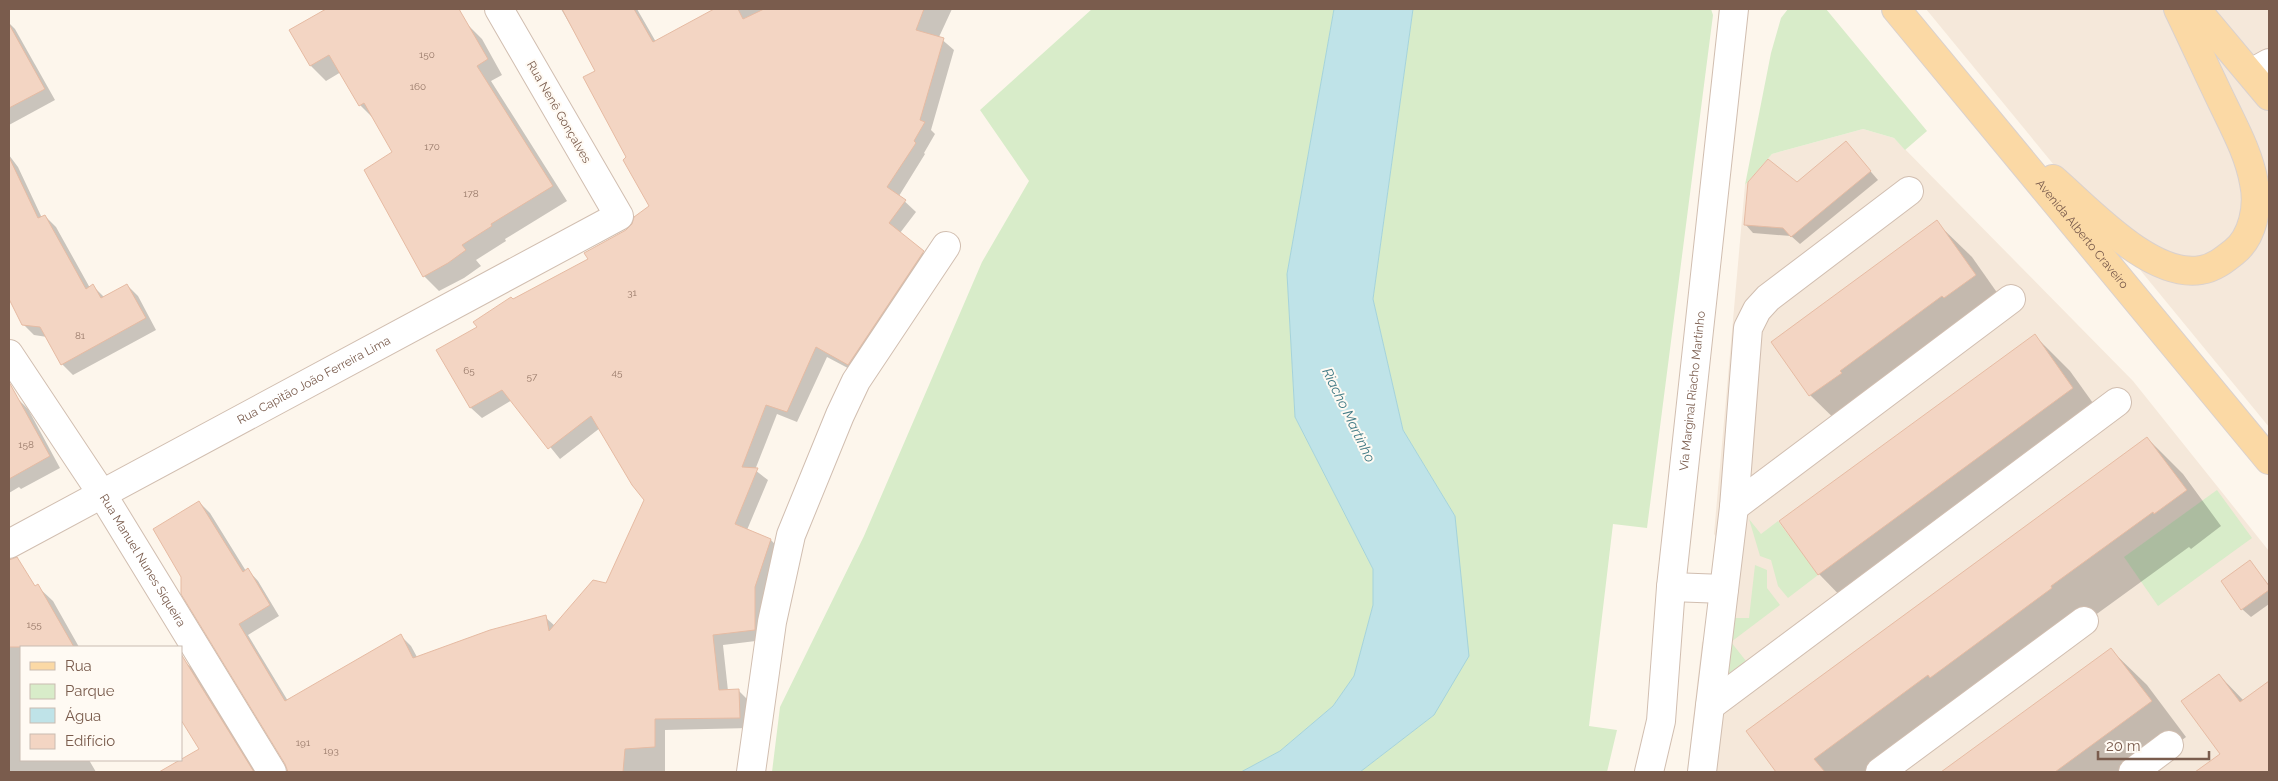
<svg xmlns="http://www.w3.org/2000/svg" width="2278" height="781" viewBox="0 0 2278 781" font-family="Raleway,sans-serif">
  <rect width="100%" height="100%" fill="#fdf6ec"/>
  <!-- residential -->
  <g fill="#f5e8da">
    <polygon points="1926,9 2269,9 2269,427"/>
    <polygon points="1863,129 1894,138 2133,381 2269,551 2269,772 1687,772 1702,642 1720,628 1734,560 1714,534 1745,185 1772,154"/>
  </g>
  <!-- green -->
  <g fill="#d8ecc9">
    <polygon points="1092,9 1334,9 1287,274 1295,417 1373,569 1373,605 1354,676 1333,706 1280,751 1241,772 772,772 780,707 864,536 982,262 1029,181 980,110"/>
    <polygon points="1413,9 1711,9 1713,15 1647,528 1613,524 1589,726 1617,730 1607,772 1360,772 1434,715 1455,516 1403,430 1373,299"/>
    <polygon points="1788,9 1826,9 1927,131 1905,150 1894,138 1863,129 1772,154 1745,185 1771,53 1781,18"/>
    <polygon points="2217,490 2252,538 2158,606 2124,557"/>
    <polygon points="1749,519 1761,534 1778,521 1790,537 1803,528 1818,550 1806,558 1818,575 1788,598 1778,586 1771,560 1760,556"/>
    <polygon points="1755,565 1767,570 1767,588 1780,605 1731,642 1746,661 1728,674 1734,618 1749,618"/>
  </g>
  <!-- water -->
  <polygon fill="#bfe3e8" stroke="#a5d3da" points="1334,9 1413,9 1373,299 1403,430 1455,516 1469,656 1434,715 1360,772 1241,772 1280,751 1333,706 1354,676 1373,605 1373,569 1295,417 1287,274"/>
  <!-- shadow -->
  <g fill="#0003">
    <polygon points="329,9 427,9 433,19 467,24 482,39 502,75 491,81 567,201 505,239 506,241 476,260 481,266 464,278 439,291 424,276 394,152 374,119 360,105 341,72 326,81 311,66 290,30"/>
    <polygon points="561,9 637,9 656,42 717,9 952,9 939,37 954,50 931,130 935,134 924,153 925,154 899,196 916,212 900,233 934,262 859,374 827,357 797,422 777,414 755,470 768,480 747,530 771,540 781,551 765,640 723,645 728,691 738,690 749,701 750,728 665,730 665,772 289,772 286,763 211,639 199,502 210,513 246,571 248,570 258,581 279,616 248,635 288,701 401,636 411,646 417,657 545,617 555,626 606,584 645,499 600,428 560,459 512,400 482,418 471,408 438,351 479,327 513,300 590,259 627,231 651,207 628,158 597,71"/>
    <polygon points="9,23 15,29 55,100 9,125"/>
    <polygon points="1846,143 1878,180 1800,244 1791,236 1753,233 1745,224"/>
    <polygon points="9,155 18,167 42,218 45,216 56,227 90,288 93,286 105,298 127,285 138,296 156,330 73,375 62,364 47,337 34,335 23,324 9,296"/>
    <polygon points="1936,222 1972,257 2010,311 1846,430 1810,395 1772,342"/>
    <polygon points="2035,336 2070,371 2108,424 1854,610 1819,574"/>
    <polygon points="17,398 28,409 60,468 21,489 19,487 9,493 9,402"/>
    <polygon points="2147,438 2183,474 2221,526 2191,549 2189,547 1879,772 1778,772 1747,731"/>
    <polygon points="2250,562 2269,585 2269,604 2251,617 2242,609"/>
    <polygon points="37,586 53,601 79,647 21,647 21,760 89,760 96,772 9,772 9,601"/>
    <polygon points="2111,650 2147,685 2186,737 2139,772 1943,772"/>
    <polygon points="184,661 195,671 257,772 168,772 166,770 201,750"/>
    <polygon points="2219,675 2244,701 2269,683 2269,772 2197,772 2222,754"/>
  </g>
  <!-- building -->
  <g fill="#f3d5c3" stroke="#e6bba3">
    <polygon points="326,9 459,9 488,59 477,66 553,186 491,224 492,226 462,245 466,250 448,263 423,277 364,170 392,152 364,103 359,106 329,55 310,66 289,30"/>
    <polygon points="562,9 634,9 653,42 714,9 738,9 743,19 764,9 924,9 916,30 944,38 920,120 925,122 914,141 916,143 887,187 906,200 889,223 924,251 848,365 816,347 787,412 766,405 742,467 758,468 735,524 771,539 755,587 755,630 713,635 719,690 739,689 740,718 655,719 655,747 625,749 623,772 288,772 285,764 181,594 181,577 153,529 199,501 243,572 248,568 270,605 239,624 285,701 401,634 413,658 490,630 546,615 549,631 593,580 606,583 644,500 632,485 591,416 548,449 502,390 470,408 436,350 477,327 473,322 511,297 513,299 588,259 584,253 626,230 632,224 634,217 649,206 623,160 626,157 583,77 595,71"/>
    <polygon points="9,24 45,89 9,108"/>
    <polygon points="1846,141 1871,171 1791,237 1783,228 1744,225 1748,182 1768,159 1797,182"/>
    <polygon points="9,157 38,218 45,215 86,289 93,284 101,298 127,284 146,318 61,365 40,327 22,325 9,299"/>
    <polygon points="1937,220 1976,275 1944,298 1942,296 1840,371 1842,373 1809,396 1771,342"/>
    <polygon points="2035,334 2073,388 1818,575 1779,521"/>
    <polygon points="9,382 50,456 9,479"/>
    <polygon points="2147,437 2187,490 2154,514 2153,512 2051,586 2052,588 1930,678 1928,675 1814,759 1825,772 1776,772 1746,731"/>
    <polygon points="17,557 35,586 38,584 74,647 9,647 9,560"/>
    <polygon points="2250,560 2269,586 2269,590 2241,610 2221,581"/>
    <polygon points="2111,648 2152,701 2055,772 1941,772"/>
    <polygon points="181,654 254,772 159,772 199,749 181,720"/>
    <polygon points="2219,674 2240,702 2269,681 2269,772 2195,772 2220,754 2181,701"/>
  </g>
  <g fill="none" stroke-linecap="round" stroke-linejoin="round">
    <defs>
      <g id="minor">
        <polyline points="2251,73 2269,63"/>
        <path id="s1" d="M9,354l93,140 170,278"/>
        <polyline points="1734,507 2011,299"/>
        <path id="s2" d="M9,544l610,-328 -120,-207"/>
        <polyline points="1671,587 1724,589"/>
        <polyline points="1710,706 2117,402"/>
        <polyline points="751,772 772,622 791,535 840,415 856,381 946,246"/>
        <path id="s3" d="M1649,772l12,-51 10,-134 63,-578"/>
        <polyline points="1702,772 1734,507 1748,328 1757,310 1768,298 1909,191"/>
        <polyline points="1880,772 2084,621"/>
        <polyline points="2133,772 2169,745"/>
      </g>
      <g id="major">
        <path id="s4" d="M1896,9l373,451"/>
        <polyline points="2196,9 2269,96"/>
        <path d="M2053,179c35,30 98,100 148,91 13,-2 23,-10 33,-18 19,-15 25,-46 20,-69 -5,-29 -20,-56 -32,-81 -15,-31 -29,-62 -44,-93"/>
      </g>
    </defs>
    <!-- minor casing -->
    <use href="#minor" stroke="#d1beb0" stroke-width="30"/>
    <!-- major casing -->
    <use href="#major" stroke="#dad1cd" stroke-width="30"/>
    <!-- minor -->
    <use href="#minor" stroke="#fff" stroke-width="28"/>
    <!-- major -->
    <use href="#major" stroke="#fbd9a5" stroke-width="28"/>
  </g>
  <g text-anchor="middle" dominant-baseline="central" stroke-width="4" stroke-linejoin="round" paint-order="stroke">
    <!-- number labels -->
    <g font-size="10" fill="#987a6a">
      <text x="427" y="54">150</text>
      <text x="418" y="86">160</text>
      <text x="432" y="146">170</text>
      <text x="471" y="193">178</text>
      <text x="632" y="292">31</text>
      <text x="80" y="335">81</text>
      <text x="469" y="370">65</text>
      <text x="617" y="372">45</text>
      <text x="532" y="376">57</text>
      <text x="26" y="444">158</text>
      <text x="34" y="624">155</text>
      <text x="303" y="742">191</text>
      <text x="331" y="750">193</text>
    </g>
    <!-- street labels -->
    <g font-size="12" fill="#7a5c4d" stroke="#fffaf3">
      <text transform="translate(559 112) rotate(60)">Rua Nenê Gonçalves</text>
      <text stroke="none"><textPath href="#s4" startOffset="292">Avenida Alberto Craveiro</textPath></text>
      <text stroke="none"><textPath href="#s2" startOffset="346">Rua Capitão João Ferreira Lima</textPath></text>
      <text stroke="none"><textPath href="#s3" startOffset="384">Via Marginal Riacho Martinho</textPath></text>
      <text stroke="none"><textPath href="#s1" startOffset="246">Rua Manuel Nunes Siqueira</textPath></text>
    </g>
    <!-- water labels -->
    <g font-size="14" font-style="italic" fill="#437c86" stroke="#fffaf3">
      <text transform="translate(1349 415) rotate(64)">Riacho Martinho</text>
    </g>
  </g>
  <!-- border -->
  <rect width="2278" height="781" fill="none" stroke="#7a5c4d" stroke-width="20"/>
  <!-- legend -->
  <rect x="20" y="646" width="162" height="115" fill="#fffaf3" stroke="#cabbb1"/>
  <rect x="30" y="662" width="25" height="8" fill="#fbd9a5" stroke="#cabbb1"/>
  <text x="65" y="671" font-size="15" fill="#7a5c4d">Rua</text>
  <rect x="30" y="684" width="25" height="15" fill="#d8ecc9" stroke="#cabbb1"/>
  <text x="65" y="696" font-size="15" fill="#7a5c4d">Parque</text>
  <rect x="30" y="708" width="25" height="15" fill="#bfe3e8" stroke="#cabbb1"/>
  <text x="65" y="721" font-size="15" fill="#7a5c4d">Água</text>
  <rect x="30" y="734" width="25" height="15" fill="#f3d5c3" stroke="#cabbb1"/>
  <text x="65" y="746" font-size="15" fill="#7a5c4d">Edifício</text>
  <!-- scale -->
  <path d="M2098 751v8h111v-8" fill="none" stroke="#7a5c4d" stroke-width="2.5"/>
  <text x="2106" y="751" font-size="15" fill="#7a5c4d" stroke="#fffaf3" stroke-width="4" paint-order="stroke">20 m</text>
</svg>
